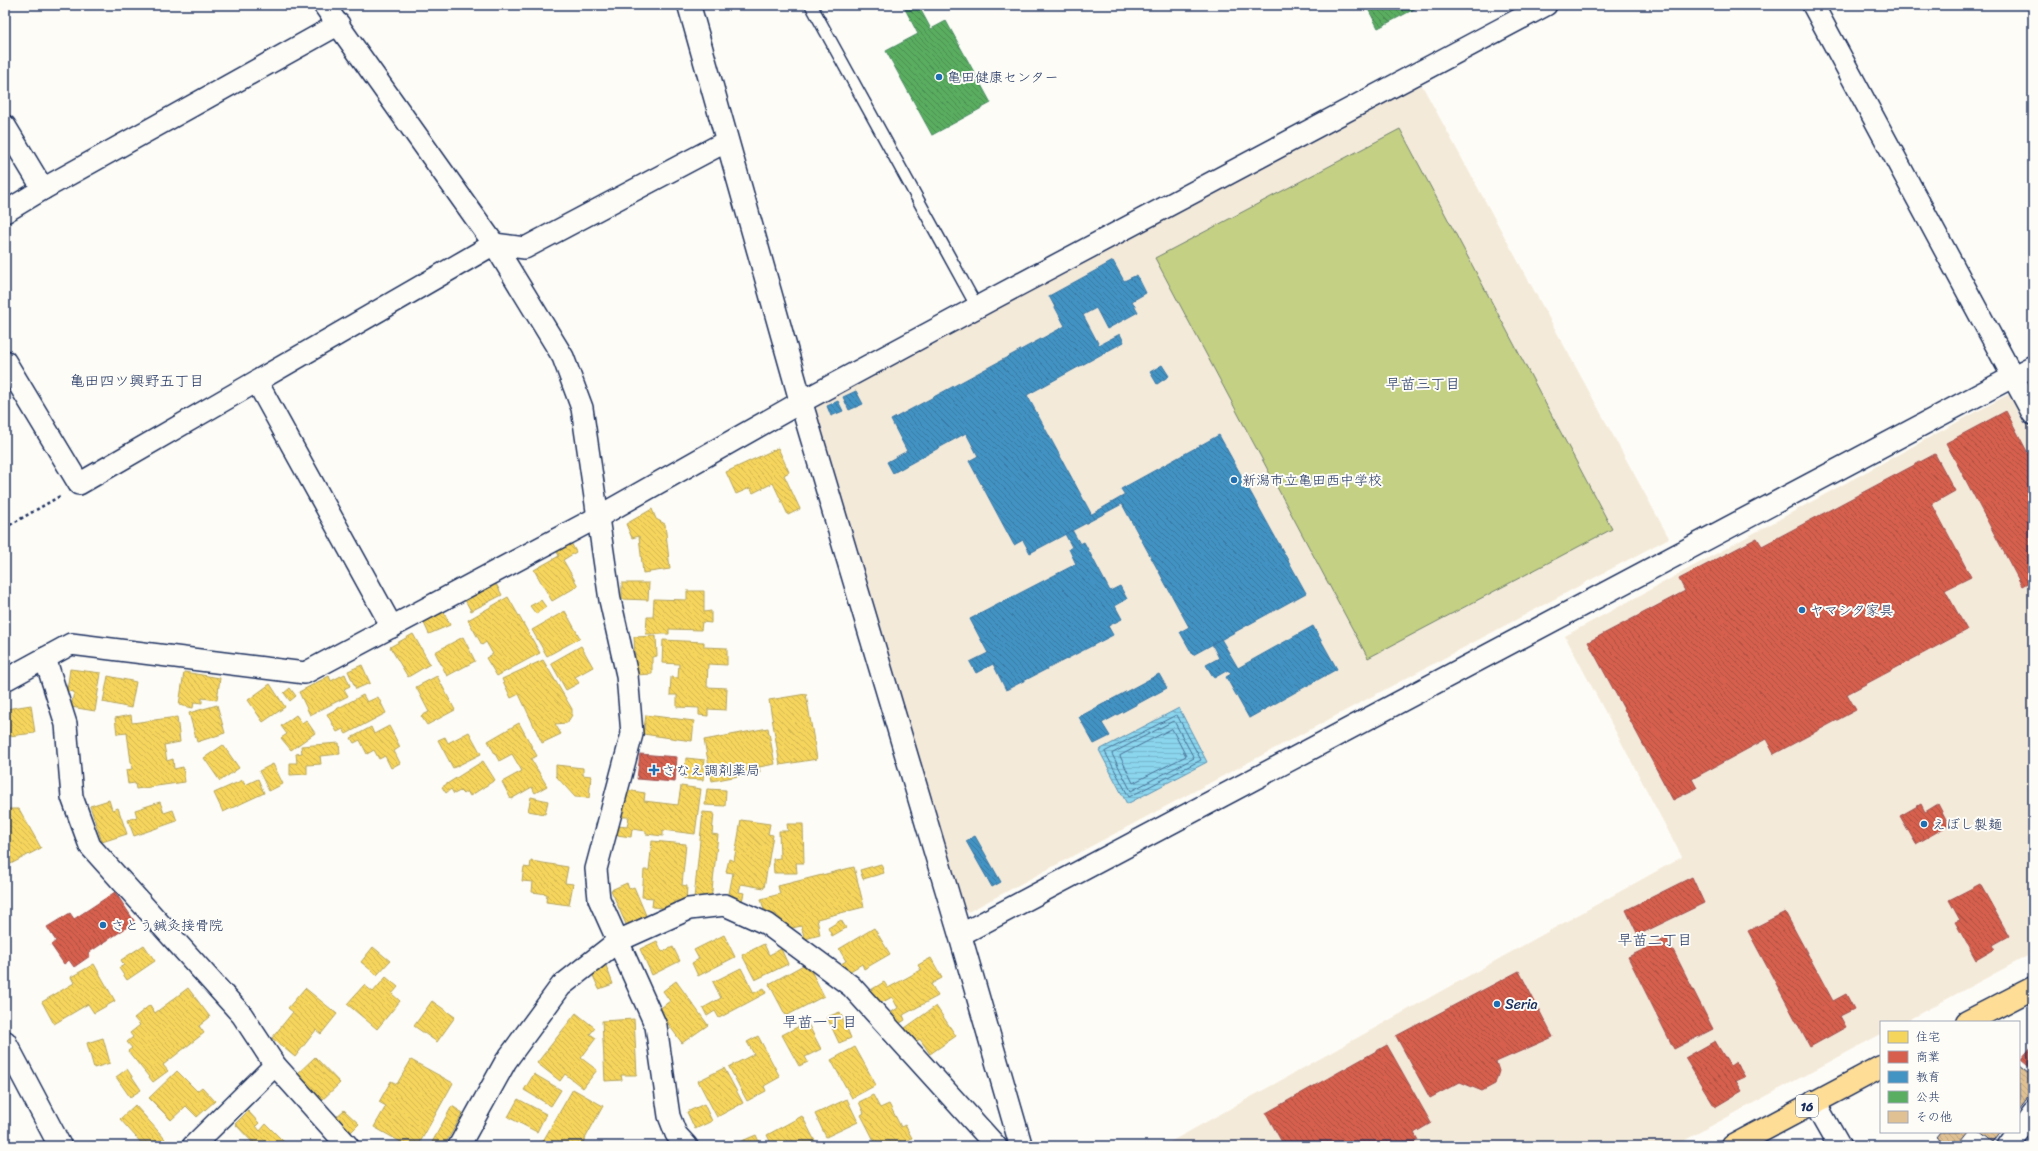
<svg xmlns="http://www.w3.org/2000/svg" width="2038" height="1151" viewBox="0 0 2038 1151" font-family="Sriracha,'Klee One',sans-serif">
  <defs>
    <pattern id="water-rules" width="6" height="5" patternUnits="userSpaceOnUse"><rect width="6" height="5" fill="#8bd5ed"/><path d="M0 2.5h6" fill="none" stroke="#77b7ce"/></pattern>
    <pattern id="homes-back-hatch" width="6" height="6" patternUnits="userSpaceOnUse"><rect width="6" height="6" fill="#f6d55c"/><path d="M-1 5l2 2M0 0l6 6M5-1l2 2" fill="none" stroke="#d2b752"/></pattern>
    <pattern id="shops-back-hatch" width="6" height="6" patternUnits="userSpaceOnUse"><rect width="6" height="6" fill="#d6604d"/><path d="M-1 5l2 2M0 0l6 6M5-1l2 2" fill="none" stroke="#ad5043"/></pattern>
    <pattern id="schools-back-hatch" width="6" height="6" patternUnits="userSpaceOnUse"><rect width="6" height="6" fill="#4393c3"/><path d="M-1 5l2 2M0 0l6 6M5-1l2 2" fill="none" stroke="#3778a2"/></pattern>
    <pattern id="public-back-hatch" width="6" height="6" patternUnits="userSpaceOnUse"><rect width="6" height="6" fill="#5aae61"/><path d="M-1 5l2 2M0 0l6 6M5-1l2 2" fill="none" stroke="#4a8e53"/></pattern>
    <pattern id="building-back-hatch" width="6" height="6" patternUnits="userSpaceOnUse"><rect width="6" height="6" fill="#e0c193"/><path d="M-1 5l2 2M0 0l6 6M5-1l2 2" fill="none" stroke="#c0a681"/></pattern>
  </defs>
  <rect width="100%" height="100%" fill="#fdfcf7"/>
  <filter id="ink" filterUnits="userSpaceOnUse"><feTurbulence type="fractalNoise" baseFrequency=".025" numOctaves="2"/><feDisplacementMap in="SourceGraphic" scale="8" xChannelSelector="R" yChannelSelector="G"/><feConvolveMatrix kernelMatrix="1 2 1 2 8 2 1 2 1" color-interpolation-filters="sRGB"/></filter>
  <g filter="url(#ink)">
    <!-- built -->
    <g fill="#f4ead9">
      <polygon points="1418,78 1669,538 968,912 957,904 813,423 818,405"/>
      <polygon points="2033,381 2033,953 1904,1022 1881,1022 1881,1034 1674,1146 1163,1146 1682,857 1565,636"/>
    </g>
    <!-- green -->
    <polygon fill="#c4d083" stroke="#708070" points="1400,129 1612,529 1368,658 1155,258"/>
    <!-- water -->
    <polygon fill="url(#water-rules)" stroke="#5e93b4" points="1179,708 1207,762 1127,804 1099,750"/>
    <!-- homes -->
    <g fill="url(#homes-back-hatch)" stroke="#b4a35d">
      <polygon points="778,448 789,472 784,475 800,509 788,515 773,483 753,493 750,488 736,494 726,472"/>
      <polygon points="652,509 656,519 665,524 670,569 643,573 639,536 632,538 626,524"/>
      <polygon points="569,539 576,552 563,560 578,586 552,601 534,570 559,556 555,547"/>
      <polygon points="495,582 502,595 471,611 464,598"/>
      <polygon points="622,583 649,583 648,600 622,599"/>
      <polygon points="687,591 704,591 704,612 711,611 711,623 702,622 701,630 669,629 669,634 646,634 647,617 653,617 654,599 687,600"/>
      <polygon points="508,597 540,653 497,676 486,658 493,654 486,642 482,645 468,620"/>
      <polygon points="541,600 546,607 536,614 530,606"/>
      <polygon points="565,611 580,638 547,656 532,630"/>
      <polygon points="444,612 450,625 429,634 423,621"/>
      <polygon points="413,634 430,664 408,677 390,647"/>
      <polygon points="656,636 657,656 652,657 652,674 636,675 634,637"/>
      <polygon points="463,637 475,661 447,676 435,652"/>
      <polygon points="663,640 704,642 704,647 727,648 727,665 708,664 707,687 727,688 726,710 708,709 708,716 699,715 699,708 677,707 677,695 670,695 671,677 678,678 679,664 662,663"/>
      <polygon points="581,646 593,667 575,677 579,683 566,690 551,663"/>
      <polygon points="543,660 572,709 572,715 567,723 555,724 561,734 542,743 519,694 511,698 502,679"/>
      <polygon points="362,665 370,683 356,689 348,671"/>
      <polygon points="70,669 101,673 95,711 71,707 74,692 67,691"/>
      <polygon points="184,672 220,678 217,700 202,698 202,703 194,702 193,708 179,705"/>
      <polygon points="345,674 350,686 344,689 348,696 310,715 299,692 329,676 331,681"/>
      <polygon points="108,676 136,682 131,708 103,702"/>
      <polygon points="437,676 455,710 427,725 421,716 429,712 416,687"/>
      <polygon points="270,684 285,707 263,722 248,700"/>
      <polygon points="290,688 296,696 290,701 284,693"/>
      <polygon points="806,694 817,759 780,765 769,700"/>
      <polygon points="363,695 367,702 378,697 386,713 346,734 343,729 337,732 327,714"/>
      <polygon points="31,705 35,733 9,736 8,726 5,726 6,709"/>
      <polygon points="217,705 225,733 197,742 189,713"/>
      <polygon points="131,715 132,723 177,717 180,742 164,745 167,761 173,759 174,769 183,767 185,782 136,789 135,783 128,784 126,770 132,769 127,733 117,734 115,718"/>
      <polygon points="296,715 302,723 306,720 315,733 291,750 281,738 287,734 281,726"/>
      <polygon points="646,715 694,721 692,741 643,734"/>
      <polygon points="519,723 537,756 531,759 547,786 535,793 532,787 511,799 502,782 522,771 512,754 499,761 488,741"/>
      <polygon points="389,726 400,747 394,751 400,763 391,768 385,756 379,759 374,750 367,754 360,740 354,743 351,738 371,727 374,734"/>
      <polygon points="768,728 775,764 759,767 760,772 712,781 704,740"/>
      <polygon points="469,732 481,754 453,768 438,740 445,737 448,743"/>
      <polygon points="339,743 340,754 320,756 321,764 307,765 307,774 290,775 290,763 297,763 296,754 302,753 301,746"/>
      <polygon points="223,745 239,768 220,781 204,758"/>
      <polygon points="686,758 705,760 703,780 684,779"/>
      <polygon points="483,761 495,780 470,796 467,791 463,794 460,791 454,794 451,789 446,793 442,787"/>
      <polygon points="273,764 283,784 269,791 259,771"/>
      <polygon points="556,765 583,768 583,775 591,776 589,798 575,797 556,776"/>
      <polygon points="258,779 264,793 223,812 214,793 243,780 245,785"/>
      <polygon points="681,786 701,789 695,834 663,830 663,836 646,834 646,831 632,829 631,837 617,835 618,826 627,827 629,817 622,817 626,790 645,793 644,801 678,805"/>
      <polygon points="707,789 726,790 725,806 705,805"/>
      <polygon points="531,797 548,801 545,814 528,811"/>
      <polygon points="109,800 112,810 118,808 127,834 102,842 90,806"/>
      <polygon points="160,802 164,813 173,810 177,821 134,836 128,820 137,817 135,810"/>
      <polygon points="5,809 19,809 41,848 5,867"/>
      <polygon points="703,812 714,813 712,834 718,835 711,900 694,898"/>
      <polygon points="741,820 770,824 768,834 773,835 764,888 741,884 739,892 744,893 742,901 728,899 733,873 726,872 729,859 734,861"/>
      <polygon points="787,824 803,824 804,863 796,863 797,873 774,873 773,859 780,858 779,831 788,831"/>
      <polygon points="652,841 686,844 682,885 687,886 686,902 674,901 674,909 652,907 653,898 642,897 644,870 649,870"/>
      <polygon points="531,861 568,867 565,883 573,884 569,905 546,902 547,894 532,892 533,882 522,881 524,867 530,868"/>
      <polygon points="881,864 884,873 863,879 860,870"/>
      <polygon points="854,867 864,907 817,919 820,935 805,939 801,926 788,929 787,923 778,925 776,914 766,917 761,899 780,894 778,886"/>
      <polygon points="627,883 629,889 634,887 648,920 628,929 611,890"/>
      <polygon points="841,920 846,928 832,936 828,928"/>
      <polygon points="874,928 890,954 864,969 862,964 847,973 841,964 846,961 839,949"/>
      <polygon points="724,935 735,957 698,976 692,963 699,959 694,950"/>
      <polygon points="657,941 662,952 673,947 680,961 652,975 640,949"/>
      <polygon points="764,944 769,955 781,949 788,964 755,980 742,955"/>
      <polygon points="144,945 155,961 127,980 119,968 124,965 121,960"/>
      <polygon points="373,947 390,961 377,975 361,962"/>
      <polygon points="931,958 942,978 931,984 938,996 903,1015 905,1020 897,1025 890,1013 898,1008 892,997 877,1005 869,991 884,982 888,988 921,970 918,965"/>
      <polygon points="605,963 613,984 599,989 590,969"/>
      <polygon points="807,963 824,996 786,1016 769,984"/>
      <polygon points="94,964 115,1001 94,1013 88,1004 54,1024 42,1002 74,983 71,977"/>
      <polygon points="741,968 754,993 764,988 766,993 719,1018 715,1011 707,1016 703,1008 721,998 713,982"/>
      <polygon points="386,977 398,987 392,994 400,1001 377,1029 347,1004 364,985 373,992"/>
      <polygon points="676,981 708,1025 682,1043 658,1010 670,1001 663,991"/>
      <polygon points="188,988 210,1017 199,1026 204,1033 163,1065 168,1071 153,1082 128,1051 132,1048 127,1042 133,1037 130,1033 140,1025 134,1018 150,1005 155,1013"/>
      <polygon points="305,988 337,1014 321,1034 316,1030 295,1057 272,1038 293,1012 288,1008"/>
      <polygon points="432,1001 455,1017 437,1042 414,1026"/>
      <polygon points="936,1006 956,1036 930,1054 920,1039 915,1042 905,1028"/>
      <polygon points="840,1012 851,1038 839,1043 827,1017"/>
      <polygon points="576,1013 595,1028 590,1034 596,1038 581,1058 597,1070 583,1088 565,1074 560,1081 537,1063"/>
      <polygon points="634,1019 637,1075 621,1075 622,1080 605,1081 602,1021"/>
      <polygon points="807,1022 821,1049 805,1057 808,1062 799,1066 782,1035"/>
      <polygon points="758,1036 780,1077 764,1086 766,1091 747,1101 729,1067 754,1054 747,1042"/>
      <polygon points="103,1038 110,1063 94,1068 87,1043"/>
      <polygon points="855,1047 876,1085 852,1098 831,1060"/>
      <polygon points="315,1057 340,1083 320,1102 295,1076"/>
      <polygon points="411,1060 453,1083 418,1146 408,1146 374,1127 386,1106 379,1102 391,1081 397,1084"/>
      <polygon points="724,1068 743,1103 717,1117 698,1081"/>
      <polygon points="127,1069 141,1090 130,1097 116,1077"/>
      <polygon points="177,1071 197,1091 202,1087 215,1101 197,1117 186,1106 171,1120 149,1098"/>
      <polygon points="534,1074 561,1090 551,1106 524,1090"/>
      <polygon points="573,1089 603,1106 581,1146 553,1146 543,1141"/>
      <polygon points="873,1095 880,1108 889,1104 901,1127 905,1125 912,1138 897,1146 884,1146 883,1144 877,1146 861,1115 864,1113 859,1102"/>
      <polygon points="518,1099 546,1114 537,1132 508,1117"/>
      <polygon points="847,1099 858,1122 826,1137 815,1114"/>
      <polygon points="704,1104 712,1121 695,1129 687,1112"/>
      <polygon points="135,1105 165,1139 157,1146 144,1146 120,1119"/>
      <polygon points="452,1106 463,1113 444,1146 430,1146"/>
      <polygon points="344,1110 359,1124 349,1134 334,1119"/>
      <polygon points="248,1111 259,1123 256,1126 260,1131 266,1124 288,1146 256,1146 235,1124"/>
      <polygon points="802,1116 817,1145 770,1146 772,1145 767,1135"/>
      <polygon points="756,1135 761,1146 730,1146"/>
      <polygon points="246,1142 250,1146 241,1146"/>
    </g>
    <!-- shops -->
    <g fill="url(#shops-back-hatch)" stroke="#9e5152">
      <polygon points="2006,411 2033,463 2033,580 2022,586 1946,443"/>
      <polygon points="1935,454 1955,491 1932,504 1971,577 1945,590 1967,630 1847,694 1856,710 1774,754 1766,739 1692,779 1697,788 1673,800 1588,642 1685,591 1679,579 1757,538 1762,546"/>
      <polygon points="640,754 677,757 675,782 637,779"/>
      <polygon points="1921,804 1925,812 1938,804 1949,825 1916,844 1900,816"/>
      <polygon points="1692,877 1704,903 1638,935 1626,910"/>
      <polygon points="1980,884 2009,936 1993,945 1995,949 1976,960 1955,922 1960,920 1949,900"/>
      <polygon points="115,892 135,922 88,953 90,956 74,967 69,960 64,964 51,945 56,941 47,927 70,913 74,919"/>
      <polygon points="1785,912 1833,1001 1846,994 1854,1009 1840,1016 1846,1027 1810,1047 1748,931"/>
      <polygon points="1667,938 1713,1029 1674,1049 1628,957"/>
      <polygon points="1519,971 1553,1037 1496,1062 1499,1071 1495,1084 1482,1091 1460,1082 1430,1098 1396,1036"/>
      <polygon points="1715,1041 1730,1066 1736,1062 1745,1077 1736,1081 1742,1091 1715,1107 1685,1058"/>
      <polygon points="1387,1045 1431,1123 1414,1133 1418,1140 1407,1146 1284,1146 1266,1113"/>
      <polygon points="2033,1045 2033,1069 2021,1059"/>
    </g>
    <!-- schools -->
    <g fill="url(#schools-back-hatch)" stroke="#3775a5">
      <polygon points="1113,261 1124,281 1137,275 1146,293 1132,301 1138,312 1107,329 1096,308 1083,315 1099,345 1120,334 1124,342 1027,395 1094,519 1030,553 1023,540 1014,545 969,461 978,456 966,433 893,473 887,462 907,451 891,420 1065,326 1049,296"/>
      <polygon points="1162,365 1169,376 1157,384 1150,372"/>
      <polygon points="856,391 863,404 849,410 843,397"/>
      <polygon points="838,401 843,411 831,416 827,406"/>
      <polygon points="1219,435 1306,593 1193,655 1180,632 1189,627 1122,504 1094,519 1092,514 1125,495 1121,489"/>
      <polygon points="1072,530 1080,544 1084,542 1110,591 1120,586 1127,599 1115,606 1122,619 1108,626 1113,635 1006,690 993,664 976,673 970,662 988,653 970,619 1076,564 1069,549 1072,547 1065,534"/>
      <polygon points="1313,626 1337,669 1249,718 1226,677 1231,674 1228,670 1214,678 1206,665 1219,658 1212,644 1221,639 1238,668"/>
      <polygon points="1159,674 1167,688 1102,723 1110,736 1094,744 1079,717"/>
      <polygon points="975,836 1001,882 992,887 966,841"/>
    </g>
    <!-- public -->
    <g fill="url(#public-back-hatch)" stroke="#478860">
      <polygon points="903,5 918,5 931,29 946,21 991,103 932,135 886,51 918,34"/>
      <polygon points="1366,5 1422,5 1378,28"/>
    </g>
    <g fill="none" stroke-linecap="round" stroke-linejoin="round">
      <!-- shore -->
      <g stroke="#487197" stroke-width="1">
        <polygon points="1177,715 1201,760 1129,797 1105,752"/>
        <polygon points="1174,721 1194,758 1131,791 1112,754"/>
        <polygon points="1172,729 1186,756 1133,783 1120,756"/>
      </g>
    </g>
    <!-- building -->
    <g fill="url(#building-back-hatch)" stroke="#1b2f5e">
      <polygon points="2019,1065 2033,1076 2033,1091 2019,1109"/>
      <polygon points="1940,1132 1968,1132 1957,1146 1948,1146 1936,1137"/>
      <polygon points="1979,1132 2001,1132 1993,1143"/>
    </g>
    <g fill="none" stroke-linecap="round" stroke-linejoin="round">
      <defs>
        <polyline id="service" points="811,5 977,307"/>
        <g id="minor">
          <polyline points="324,5 494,244 563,357 582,408 610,600 627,675 632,734 596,869 599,899 656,1026 669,1116 676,1134 687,1146"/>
          <polyline points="1813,5 2033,414"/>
          <polyline points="5,126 43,189"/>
          <polyline points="5,212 43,189 339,24"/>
          <polyline points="5,361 79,484 494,244 525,248 727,141"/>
          <polyline points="257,382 392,627"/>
          <polyline points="45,658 66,724 72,797 90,846 242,1015 275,1065 348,1146"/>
          <polyline points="5,680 71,644 305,673 598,517 801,402 996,297 1546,5"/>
          <polyline points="960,935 2033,366"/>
          <polyline points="2019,1131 2033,1112"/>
          <polyline points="193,1146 275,1065"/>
          <polyline points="459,1146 506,1061 561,986 618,941 689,909 725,905 767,924 851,986 996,1146"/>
          <polyline points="2008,1146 2018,1132"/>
        </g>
        <g id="tertiary">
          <polyline points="689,5 801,402 960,935 1021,1146"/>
          <polyline points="5,1042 60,1146"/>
          <polyline points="1814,1102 1839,1146"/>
        </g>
        <g id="primary">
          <polyline points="1967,1022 2033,988"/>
          <polyline points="1733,1146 1881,1067"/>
        </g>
      </defs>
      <!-- service casing -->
      <use href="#service" stroke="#1b2f5e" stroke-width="14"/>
      <!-- minor casing -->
      <use href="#minor" stroke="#1b2f5e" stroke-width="24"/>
      <!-- tertiary casing -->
      <use href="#tertiary" stroke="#1b2f5e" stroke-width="25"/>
      <!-- primary casing -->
      <use href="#primary" stroke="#1b2f5e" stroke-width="25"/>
      <!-- path -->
      <polyline stroke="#1b2f5e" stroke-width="2.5" stroke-dasharray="3 3" stroke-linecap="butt" points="5,528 60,496"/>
      <!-- service -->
      <use href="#service" stroke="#fdfcf7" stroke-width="11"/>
      <!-- minor -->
      <use href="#minor" stroke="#fdfcf7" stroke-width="21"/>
      <!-- tertiary -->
      <use href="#tertiary" stroke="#fdfcf7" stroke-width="22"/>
      <!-- primary -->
      <use href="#primary" stroke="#fedd96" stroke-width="22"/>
    </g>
  </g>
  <!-- markers -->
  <g fill="#1f6fb2" stroke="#fdfcf7" stroke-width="1.5">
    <circle cx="939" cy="77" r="4"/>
    <circle cx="1234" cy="480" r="4"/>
    <circle cx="1802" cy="610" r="4"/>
    <path d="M652 764h4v4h4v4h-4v4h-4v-4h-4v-4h4z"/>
    <circle cx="1924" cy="824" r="4"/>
    <circle cx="103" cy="925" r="4"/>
    <circle cx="1497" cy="1004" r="4"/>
  </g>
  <g text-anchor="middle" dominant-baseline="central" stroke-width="4" stroke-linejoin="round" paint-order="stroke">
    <!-- shield labels -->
    <rect fill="#fdfcf7" stroke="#5f6c8c" stroke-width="1" x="1796" y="1095" width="22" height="22" rx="3"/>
    <g font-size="13" font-weight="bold" fill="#1b2f5e">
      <text x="1807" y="1106">16</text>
    </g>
    <!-- poi labels -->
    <g font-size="14" fill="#1b2f5e" stroke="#fdfcf7" text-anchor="start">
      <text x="947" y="77">亀田健康センター</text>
      <text x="1242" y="480">新潟市立亀田西中学校</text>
      <text x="1810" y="610">ヤマシタ家具</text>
      <text x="662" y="770">さなえ調剤薬局</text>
      <text x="1932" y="824">えぼし製麺</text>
      <text x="111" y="925">さとう鍼灸接骨院</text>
      <text x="1505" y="1004">Seria</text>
    </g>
    <!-- neighbourhood labels -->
    <g font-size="15" fill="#1b2f5e" stroke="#fdfcf7">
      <text x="137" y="381">亀田四ツ興野五丁目</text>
      <text x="1423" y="384">早苗三丁目</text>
      <text x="1655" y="940">早苗二丁目</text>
      <text x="820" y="1022">早苗一丁目</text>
    </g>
  </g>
  <!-- margin -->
  <rect width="2038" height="1151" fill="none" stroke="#fdfcf7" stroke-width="20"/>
  <rect x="10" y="10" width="2018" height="1131" fill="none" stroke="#1b2f5e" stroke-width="1.5" filter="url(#ink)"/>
  <!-- legend -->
  <rect x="1880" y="1021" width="140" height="112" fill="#fdfcf7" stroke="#a3aaba"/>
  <rect x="1888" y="1031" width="20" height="12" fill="#f6d55c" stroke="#a3aaba"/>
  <text x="1916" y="1041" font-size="12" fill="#1b2f5e">住宅</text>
  <rect x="1888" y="1051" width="20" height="12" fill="#d6604d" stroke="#a3aaba"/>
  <text x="1916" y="1061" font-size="12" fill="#1b2f5e">商業</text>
  <rect x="1888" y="1071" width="20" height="12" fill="#4393c3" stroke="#a3aaba"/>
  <text x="1916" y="1081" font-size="12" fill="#1b2f5e">教育</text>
  <rect x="1888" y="1091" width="20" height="12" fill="#5aae61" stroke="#a3aaba"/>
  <text x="1916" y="1101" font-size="12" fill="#1b2f5e">公共</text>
  <rect x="1888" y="1111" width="20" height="12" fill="#e0c193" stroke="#a3aaba"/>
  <text x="1916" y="1121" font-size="12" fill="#1b2f5e">その他</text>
</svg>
